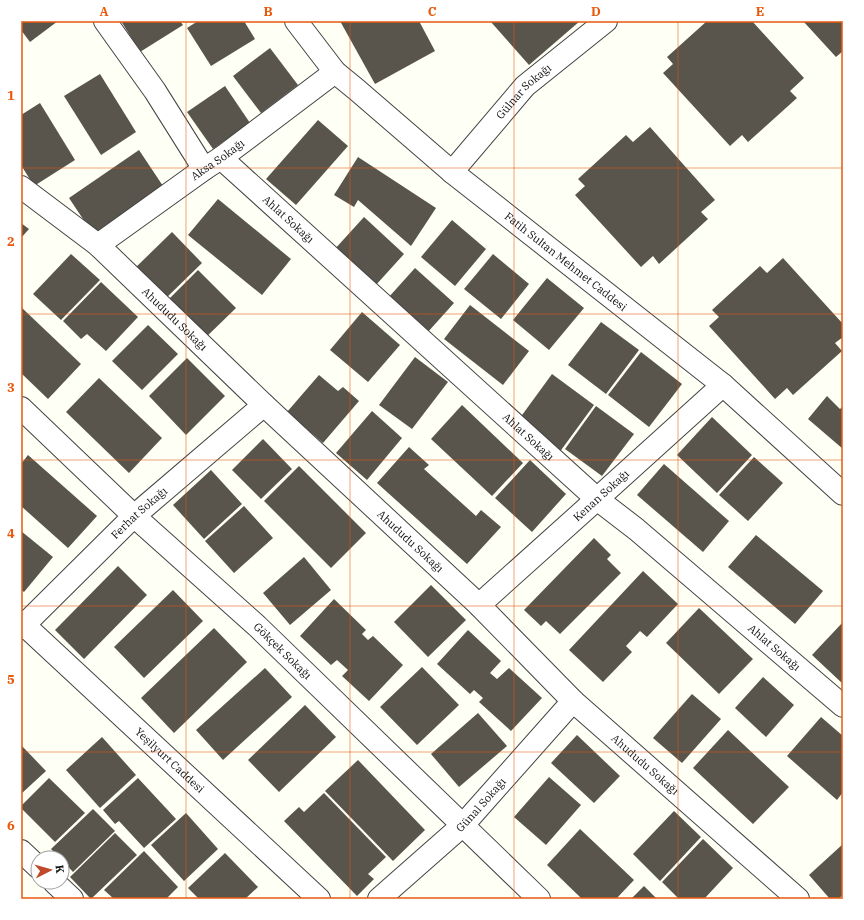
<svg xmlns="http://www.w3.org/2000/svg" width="864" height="920" viewBox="0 0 864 920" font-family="'IBM Plex Serif',serif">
  <rect width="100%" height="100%" fill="#fefff5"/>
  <!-- building -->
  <g fill="#59554d">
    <polygon points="21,21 58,21 30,42 21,30"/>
    <polygon points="121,21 180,21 183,25 140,52"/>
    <polygon points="198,21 244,21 255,39 211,66 187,28"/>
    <polygon points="340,21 419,21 435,51 375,84"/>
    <polygon points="493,21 580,21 529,65 491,22"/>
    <polygon points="707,21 752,21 804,78 790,91 797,98 748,142 742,135 730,146 663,73 673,64 667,57"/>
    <polygon points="803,21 843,21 843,51 836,57"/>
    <polygon points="270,48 298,85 261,113 233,76"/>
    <polygon points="100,74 136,132 101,155 64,96"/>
    <polygon points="225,86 250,123 213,149 187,112"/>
    <polygon points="40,103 75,160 34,186 21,165 21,115"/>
    <polygon points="318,120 348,146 296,205 266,179"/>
    <polygon points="650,127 715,200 701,212 708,219 659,264 653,256 641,267 575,195 585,186 578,179 626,135 633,142"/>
    <polygon points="139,150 163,186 93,234 69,198"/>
    <polygon points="358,157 436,208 411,246 358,200 354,207 334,195"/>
    <polygon points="218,199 291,259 262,295 188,235"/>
    <polygon points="364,217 404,254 375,286 334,250"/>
    <polygon points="452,220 486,249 455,286 421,257"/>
    <polygon points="21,223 29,229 21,238"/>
    <polygon points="172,232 202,263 161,303 131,272"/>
    <polygon points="71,254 100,280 61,320 33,294"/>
    <polygon points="493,254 529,284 501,319 464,289"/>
    <polygon points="783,258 843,324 843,337 835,343 842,351 793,395 787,388 775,399 709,326 719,317 712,310 760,266 767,273"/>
    <polygon points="415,268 454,303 427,333 388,298"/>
    <polygon points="198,270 236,308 200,343 163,305"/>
    <polygon points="547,278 584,308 549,350 513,320"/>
    <polygon points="101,282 138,317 106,351 87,334 81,339 63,321"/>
    <polygon points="470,305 529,351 503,385 444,339"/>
    <polygon points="21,307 81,364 48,399 21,373"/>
    <polygon points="362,312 400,345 368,382 330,350"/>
    <polygon points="601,322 639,350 606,394 568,365"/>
    <polygon points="148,325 178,354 142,390 112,361"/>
    <polygon points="641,352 682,384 649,427 608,395"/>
    <polygon points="415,357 448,382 412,429 379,405"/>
    <polygon points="187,358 225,396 186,435 149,396"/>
    <polygon points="552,374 594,405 559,453 517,422"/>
    <polygon points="319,375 338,391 343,387 359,401 323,443 287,412"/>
    <polygon points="99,378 162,438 129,473 66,412"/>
    <polygon points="827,396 840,409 843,406 843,449 808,419"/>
    <polygon points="462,405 523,463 492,496 431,439"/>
    <polygon points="596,406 634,434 602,476 565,449"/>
    <polygon points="372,411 402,438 367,480 336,453"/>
    <polygon points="712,417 752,455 717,493 677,455"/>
    <polygon points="263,439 292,469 261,499 232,470"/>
    <polygon points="409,447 429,465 424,469 476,516 481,510 501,527 467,564 377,483"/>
    <polygon points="28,455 97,516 68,548 21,506 21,464"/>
    <polygon points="754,457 783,483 748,521 719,495"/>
    <polygon points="530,460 566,494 532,532 495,498"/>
    <polygon points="664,464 729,521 703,552 637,495"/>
    <polygon points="299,466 366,533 331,568 264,501"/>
    <polygon points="211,470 242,504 204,539 173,505"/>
    <polygon points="244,506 273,538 234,573 205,541"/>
    <polygon points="21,531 53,557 24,592 21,590"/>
    <polygon points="756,535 823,591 795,624 728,567"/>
    <polygon points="594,538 611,555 607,559 621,573 560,634 546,621 541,626 524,610"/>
    <polygon points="304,557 331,590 290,625 263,593"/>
    <polygon points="118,566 147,595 84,659 55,630"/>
    <polygon points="643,571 678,604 647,637 640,631 626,646 632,652 603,682 569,650"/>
    <polygon points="431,585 466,620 428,657 394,622"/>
    <polygon points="173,590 203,621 144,678 114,647"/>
    <polygon points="334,599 366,630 362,634 368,640 373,636 403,665 369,701 342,676 348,670 337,660 331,665 300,636"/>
    <polygon points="699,608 753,659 719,694 666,643"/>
    <polygon points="843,622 843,684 812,655"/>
    <polygon points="214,628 247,662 174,733 141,698"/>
    <polygon points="468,630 501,661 490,673 497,679 509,668 542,698 511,731 479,702 483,698 474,690 470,694 437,664"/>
    <polygon points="422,667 459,705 417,745 380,707"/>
    <polygon points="265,668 292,697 223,760 196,730"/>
    <polygon points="763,677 794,705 766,737 735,708"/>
    <polygon points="692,694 721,719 682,763 653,738"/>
    <polygon points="305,705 336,737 279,792 248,760"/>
    <polygon points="478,713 507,746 459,787 431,754"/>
    <polygon points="821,717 843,736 843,792 837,800 787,756"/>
    <polygon points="728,730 789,787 753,824 693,768"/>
    <polygon points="577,735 620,776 594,803 551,763"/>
    <polygon points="102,737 136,775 100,808 66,770"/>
    <polygon points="21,745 46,771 21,794"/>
    <polygon points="358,760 425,830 393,861 325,791"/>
    <polygon points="549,777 581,805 546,845 514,817"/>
    <polygon points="49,778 85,813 55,842 21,808 21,806"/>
    <polygon points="138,778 176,819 144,848 119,821 115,824 103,810"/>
    <polygon points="324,793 386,857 368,874 374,879 357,896 284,821 299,807 304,812"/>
    <polygon points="93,809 115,831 73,872 62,860 62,858 60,858 51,849"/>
    <polygon points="674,811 701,837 660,881 633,854"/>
    <polygon points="186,813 218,849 184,881 151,845"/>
    <polygon points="580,829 634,880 616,899 582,899 547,865"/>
    <polygon points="115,833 137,855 91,899 70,877"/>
    <polygon points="703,839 733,868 704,899 679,899 662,882"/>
    <polygon points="843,844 843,895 838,899 830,899 809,875"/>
    <polygon points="144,851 178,887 166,899 114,899 104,890"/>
    <polygon points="225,853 258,887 245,899 199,899 188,888"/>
    <polygon points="644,886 657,899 631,899"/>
  </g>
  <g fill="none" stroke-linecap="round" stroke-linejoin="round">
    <defs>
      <g id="minor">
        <polyline points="105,21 155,91 204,169"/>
        <path id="s1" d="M221,158l376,341 39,30 207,177"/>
        <path id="s2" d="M452,172l73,-86 81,-65"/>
        <path id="s3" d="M21,187l77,58 166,160 215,200 94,96 225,198"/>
        <path id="s4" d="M98,245l106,-76 17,-11 114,-86"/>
        <path id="s5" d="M21,408l113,108 123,110 282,273"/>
        <path id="s6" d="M479,605l118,-106 126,-114"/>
        <path id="s7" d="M21,622l298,277"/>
        <path id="s8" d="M21,628l113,-112 130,-111"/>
        <polyline points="21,851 38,867"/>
        <polyline points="54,882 72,899"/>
        <path id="s9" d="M379,899l84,-74 110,-124"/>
      </g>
      <g id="tertiary">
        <path id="s10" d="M296,21l39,51 22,18 95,82 271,213 120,109"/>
      </g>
    </defs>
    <!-- minor casing -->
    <use href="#minor" stroke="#444" stroke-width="24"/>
    <!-- tertiary casing -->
    <use href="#tertiary" stroke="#444" stroke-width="24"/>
    <!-- minor -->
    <use href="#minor" stroke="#fff" stroke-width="22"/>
    <!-- tertiary -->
    <use href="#tertiary" stroke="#fff" stroke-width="22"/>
  </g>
  <!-- grid -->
  <path fill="none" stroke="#e8590c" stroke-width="1" stroke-opacity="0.55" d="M186,21v878M350,21v878M514,21v878M678,21v878M21,168h822M21,314h822M21,460h822M21,606h822M21,752h822"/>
  <g text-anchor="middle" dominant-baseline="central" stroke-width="4" stroke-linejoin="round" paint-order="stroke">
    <!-- street labels -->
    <g font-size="11" fill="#111" stroke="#fff">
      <text stroke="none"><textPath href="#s2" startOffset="108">Gülnar Sokağı</textPath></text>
      <text stroke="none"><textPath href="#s4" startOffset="147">Aksa Sokağı</textPath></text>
      <text stroke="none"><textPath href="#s1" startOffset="91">Ahlat Sokağı</textPath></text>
      <text stroke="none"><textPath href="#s10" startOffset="363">Fatih Sultan Mehmet Caddesi</textPath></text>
      <text stroke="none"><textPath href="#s3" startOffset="203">Ahududu Sokağı</textPath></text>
      <text stroke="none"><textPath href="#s1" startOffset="415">Ahlat Sokağı</textPath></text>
      <text stroke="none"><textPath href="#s6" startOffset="164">Kenan Sokağı</textPath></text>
      <text stroke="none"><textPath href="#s8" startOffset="165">Ferhat Sokağı</textPath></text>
      <text stroke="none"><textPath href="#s3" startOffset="527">Ahududu Sokağı</textPath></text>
      <text stroke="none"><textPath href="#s1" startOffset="739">Ahlat Sokağı</textPath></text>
      <text stroke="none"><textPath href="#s5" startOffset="357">Gökçek Sokağı</textPath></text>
      <text stroke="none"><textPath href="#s7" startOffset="203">Yeşilyurt Caddesi</textPath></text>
      <text stroke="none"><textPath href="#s3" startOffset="851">Ahududu Sokağı</textPath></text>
      <text stroke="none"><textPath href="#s9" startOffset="139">Günal Sokağı</textPath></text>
    </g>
  </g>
  <!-- border -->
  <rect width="864" height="920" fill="none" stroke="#ffffff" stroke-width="44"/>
  <!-- north arrow -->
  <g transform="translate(50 870) rotate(84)"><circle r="19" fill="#ffffff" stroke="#a0a0a0"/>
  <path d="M0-3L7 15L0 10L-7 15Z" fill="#bf492a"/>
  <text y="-6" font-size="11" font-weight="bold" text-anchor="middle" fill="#111111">K</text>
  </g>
  <rect x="22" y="22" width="820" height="876" fill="none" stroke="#e8590c" stroke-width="1.5"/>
  <g font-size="13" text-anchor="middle" font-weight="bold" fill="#e8590c">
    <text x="104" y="16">A</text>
    <text x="268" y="16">B</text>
    <text x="432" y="16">C</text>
    <text x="596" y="16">D</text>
    <text x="760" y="16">E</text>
    <text x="11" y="100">1</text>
    <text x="11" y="246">2</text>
    <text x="11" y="392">3</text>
    <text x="11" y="538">4</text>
    <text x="11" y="684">5</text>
    <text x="11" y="830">6</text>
  </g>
</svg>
